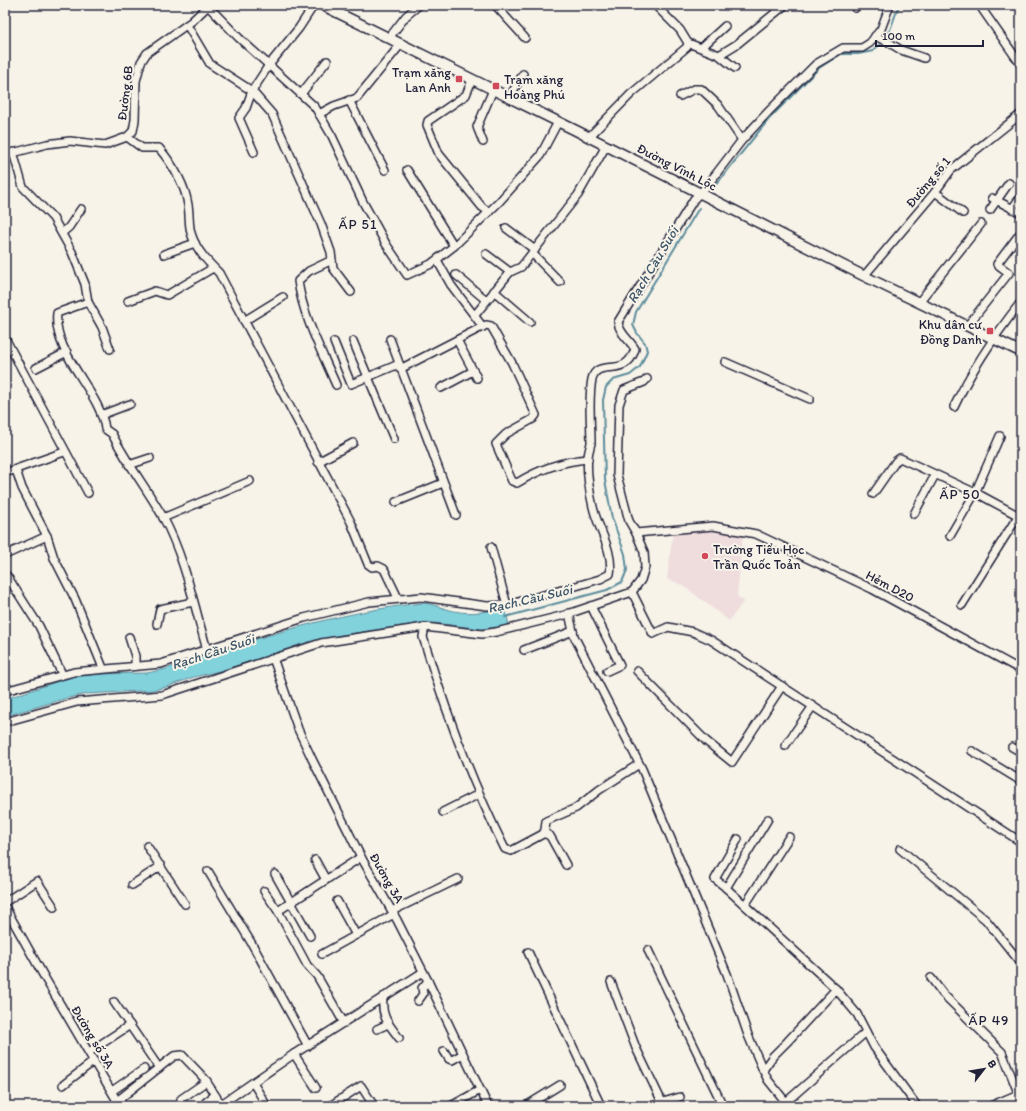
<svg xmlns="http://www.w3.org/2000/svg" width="1026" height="1111" viewBox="0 0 1026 1111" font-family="Itim,sans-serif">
  <rect width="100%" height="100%" fill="#f7f3e8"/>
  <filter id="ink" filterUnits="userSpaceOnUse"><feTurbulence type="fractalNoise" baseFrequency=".025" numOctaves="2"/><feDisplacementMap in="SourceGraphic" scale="8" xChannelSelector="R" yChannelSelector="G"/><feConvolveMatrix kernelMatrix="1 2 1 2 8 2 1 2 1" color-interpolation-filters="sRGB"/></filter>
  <g filter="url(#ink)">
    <!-- built -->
    <polygon fill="#efddde" points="713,529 743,533 737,596 744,601 729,621 684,586 667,579 673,532"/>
    <!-- water -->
    <path fill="#82d2dc" stroke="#5c8c9c" d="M423,603c12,1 20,6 31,8 18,4 34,0 51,-3l4,17 -26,4 -48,-6 -18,1 -76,11 -36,8 -81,27 -30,7 -28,10 -13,3 -66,4 -20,4 -62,18v-17l66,-22 27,-3 49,-1 19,-4c84,-29 169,-57 257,-66z"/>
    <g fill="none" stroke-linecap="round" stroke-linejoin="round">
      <!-- stream -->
      <g stroke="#5c8c9c" stroke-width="2">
        <polyline points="884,38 890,30 899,5"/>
        <polyline points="714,187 769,119 819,68 841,54 858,54 873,51 882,42"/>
        <polyline points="505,617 607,590 622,582 627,570 625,554 612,518 605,480 603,400 606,387 613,380 630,375 640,367 647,351 645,343 637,333 633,325 636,312 699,208"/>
      </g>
      <defs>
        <g id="street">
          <polyline points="495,5 525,38"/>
          <polyline points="853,5 855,8"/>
          <polyline points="208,6 239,38 315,107 332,136 363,202 386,244 407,275 431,264 454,246 499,202 540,156 558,122"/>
          <polyline points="982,9 1021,65"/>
          <polyline points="187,25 210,64 252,91 272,114 321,224 331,252 333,268 351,292"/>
          <polyline points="875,36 888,42 901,50 924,58"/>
          <polyline points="389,38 406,16 419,5"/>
          <polyline points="688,43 719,55 735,68"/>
          <polyline points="702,47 725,26"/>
          <polyline points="719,55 737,44 785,5"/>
          <polyline points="472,80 466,95 428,121 427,125 439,154 482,207 489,212"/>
          <polyline points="301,94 327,61"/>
          <polyline points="680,96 694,89 701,89 718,105 742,140"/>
          <polyline points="509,98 523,74"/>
          <polyline points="349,100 385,170"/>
          <polyline points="319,114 334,106 357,98 401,44"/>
          <path d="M127,137l15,11h17c14,17 26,36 29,57 2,11 0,21 4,31 5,15 16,26 27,37l132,249 17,42 4,3 6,-1 6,3 14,29"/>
          <polyline points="589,137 631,94 687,47 688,43 680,30 655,5"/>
          <polyline points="483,142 477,127 493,90"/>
          <polyline points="13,152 23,187 53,218 72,252 85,284 88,302 102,327 110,349"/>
          <polyline points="254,152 239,118 246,108 252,91 269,65 299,28 314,5"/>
          <polyline points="5,155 47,144 70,141 105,145 127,137 133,131 135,120 136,81 141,62 147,53 192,21 209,5"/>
          <polyline points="407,170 454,246"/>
          <polyline points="935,192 963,213"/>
          <polyline points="992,198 1021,213"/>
          <polyline points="1012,209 1021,196"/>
          <polyline points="990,210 1009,183"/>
          <polyline points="506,228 535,250"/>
          <polyline points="62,233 69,227 81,209"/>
          <polyline points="532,253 560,282"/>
          <polyline points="164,254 195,243"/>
          <polyline points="486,254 510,272"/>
          <path d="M332,260l-23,11 -11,10c5,36 24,71 38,104"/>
          <polyline points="437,260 451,285 483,327"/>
          <polyline points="456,275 486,300"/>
          <polyline points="864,276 935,192 951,170 1021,114"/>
          <polyline points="494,291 530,322"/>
          <polyline points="128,301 155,291 167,295 213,268"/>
          <path d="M88,302l-31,11c-5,41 44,79 48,116l7,5c15,29 35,55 51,83 22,41 31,88 44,133"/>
          <polyline points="919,302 981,224"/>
          <polyline points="475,315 510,272 521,267 578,195 606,146"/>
          <polyline points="244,321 283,297"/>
          <polyline points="968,325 1009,273 997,264 1021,232"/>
          <polyline points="5,338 88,493"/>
          <polyline points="390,339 456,515"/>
          <polyline points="457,340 477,378"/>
          <polyline points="353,341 368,377 399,364"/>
          <polyline points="334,342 351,384 368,377 394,439"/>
          <polyline points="725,362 810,399"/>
          <polyline points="36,368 67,352"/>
          <path d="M400,369l86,-44 5,1 21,37 24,52 -3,4 -27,15 -10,10 16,37 5,2c21,-13 45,-22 71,-24"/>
          <polyline points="441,388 473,371"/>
          <path d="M954,407c18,-38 41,-72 67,-105"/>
          <polyline points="101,415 130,404"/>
          <polyline points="318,462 353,443"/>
          <polyline points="129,465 150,458"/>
          <polyline points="16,470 22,488 47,536 54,558 75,599 103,668"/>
          <polyline points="5,473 64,452"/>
          <polyline points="873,494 896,461 900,458 980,495 1021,517"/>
          <polyline points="396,502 443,483"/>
          <polyline points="914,514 935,475"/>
          <polyline points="163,518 250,481"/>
          <polyline points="636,533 713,526 756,534 872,589 1021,670"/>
          <polyline points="950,536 975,493 1000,436"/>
          <polyline points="491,547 507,605"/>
          <polyline points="5,555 47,536"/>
          <polyline points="7,576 39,626 62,674"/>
          <polyline points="632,592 653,634 668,627 693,632 711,640 1021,842"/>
          <polyline points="962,605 1018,516"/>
          <polyline points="591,606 620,665 607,671"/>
          <polyline points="569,613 574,636 642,769 727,974 748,1035 763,1070 768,1080 789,1106"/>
          <polyline points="157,624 160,609 193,602"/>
          <path d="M425,627l-2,10c22,73 48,144 82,212l6,2 32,-17 2,-4 1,-9 30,-13 23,-18 40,-26"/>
          <polyline points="129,637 135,656 135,666"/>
          <polyline points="524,650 573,631"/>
          <polyline points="273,658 298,729 312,759 361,857 397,920 428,981 488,1106"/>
          <polyline points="637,671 706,741 732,762 782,686"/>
          <path d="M5,691l69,-19 87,-8 143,-46 65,-16 52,-5 66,9 20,-1 69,-19 24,-7 10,-5c4,-23 -12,-45 -17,-67 -3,-12 -7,-37 -5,-49 0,-5 2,-10 3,-15 0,-21 -3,-43 1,-64 5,-22 34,1 43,-30 -6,-10 -16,-16 -17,-27l76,-123 12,-12 36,-47 27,-29 47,-47 27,-16h19l8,-5 11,-14 9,-24"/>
          <polyline points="5,722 77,702 162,695 321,643 425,627 482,634 496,632 565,615 632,592 641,580 645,567 644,552 636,533 629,521 617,475 619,405 624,390 644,382 647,379"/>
          <polyline points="785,746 813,706"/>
          <polyline points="1012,747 1021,752"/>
          <polyline points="972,751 1021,781"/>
          <polyline points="443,812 479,794"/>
          <polyline points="544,833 550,836 566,865"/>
          <polyline points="738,839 715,879 724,886 836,989 857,1014 874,1047 917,1106"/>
          <polyline points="147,846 185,904"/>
          <polyline points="900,849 986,920 1021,963"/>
          <polyline points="315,860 326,880"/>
          <polyline points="208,871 252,944 308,1046"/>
          <polyline points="275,874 310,936"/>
          <polyline points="132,885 161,866"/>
          <polyline points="726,888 768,819"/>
          <polyline points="264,891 278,911 307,965 317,976 344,1023"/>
          <polyline points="337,901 356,935"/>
          <polyline points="5,902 37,881 54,907"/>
          <polyline points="745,905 789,837"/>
          <polyline points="5,907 46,980 120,1106"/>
          <polyline points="278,911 361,857"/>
          <polyline points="392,911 458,879"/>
          <polyline points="648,950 723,1106"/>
          <polyline points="528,952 601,1106"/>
          <polyline points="322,954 394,914"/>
          <polyline points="931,978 943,994 1002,1052 1019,1095"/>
          <polyline points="611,982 636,1048 661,1100 657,1106"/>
          <path d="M383,997c-2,20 5,26 16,41"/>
          <polyline points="418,1001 423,994 422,988 428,981"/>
          <polyline points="114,1002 159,1068"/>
          <polyline points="377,1029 388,1024"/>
          <polyline points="444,1051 449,1059 452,1060 463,1054"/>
          <polyline points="89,1052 130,1025"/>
          <polyline points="294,1054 316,1088"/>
          <polyline points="763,1070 773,1056 787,1042 836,989"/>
          <polyline points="253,1083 267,1106"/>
          <polyline points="63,1085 94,1061"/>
          <polyline points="112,1091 144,1069"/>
          <polyline points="181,1099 207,1081"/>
          <polyline points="117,1101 174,1056 182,1055 204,1078 219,1101 223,1103 294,1054 423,972"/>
          <polyline points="786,1102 866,1032"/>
          <polyline points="660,1103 680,1097"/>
          <polyline points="204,1106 206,1102 215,1095"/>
          <polyline points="330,1106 361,1086 374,1106"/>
          <polyline points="451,1106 480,1090"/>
          <polyline points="526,1106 560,1085"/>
        </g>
        <g id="secondary">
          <polyline points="322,5 577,131 864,276 1021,352"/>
          <polyline points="993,1106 1021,1094"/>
        </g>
      </defs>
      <!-- street casing -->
      <use href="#street" stroke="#22223b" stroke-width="10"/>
      <!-- secondary casing -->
      <use href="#secondary" stroke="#22223b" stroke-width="12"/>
      <!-- street -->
      <use href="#street" stroke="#f7f3e8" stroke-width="7"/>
      <!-- secondary -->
      <use href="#secondary" stroke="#f7f3e8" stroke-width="9"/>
    </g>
  </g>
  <!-- markers -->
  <g fill="#d1495b" stroke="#f7f3e8" stroke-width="1.5">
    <rect x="455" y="75" width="8" height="8" rx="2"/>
    <rect x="492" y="82" width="8" height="8" rx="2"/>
    <rect x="986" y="327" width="8" height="8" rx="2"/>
    <circle cx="705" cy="556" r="4"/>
  </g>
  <g text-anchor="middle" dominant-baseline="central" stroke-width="4" stroke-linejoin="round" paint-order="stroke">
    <!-- poi labels -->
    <g font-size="13" fill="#22223b" stroke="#f7f3e8" text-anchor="end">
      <text x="451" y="72">Trạm xăng<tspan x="451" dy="15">Lan Anh</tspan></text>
      <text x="504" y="79" text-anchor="start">Trạm xăng<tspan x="504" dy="15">Hoàng Phú</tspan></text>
      <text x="982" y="324">Khu dân cư<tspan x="982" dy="15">Đồng Danh</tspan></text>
      <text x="713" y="549" text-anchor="start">Trường Tiểu Học<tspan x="713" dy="15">Trần Quốc Toản</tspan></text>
    </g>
    <!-- street labels -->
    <g font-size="13" fill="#22223b" stroke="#f7f3e8">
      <text transform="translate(125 93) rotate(-83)">Đường 6B</text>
      <text transform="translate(677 167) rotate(27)">Đường Vĩnh Lộc</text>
      <text transform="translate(928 182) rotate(-50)">Đường số 1</text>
      <text transform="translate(890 586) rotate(28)">Hẻm D20</text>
      <text transform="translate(387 878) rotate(60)">Đường 3A</text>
      <text transform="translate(93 1037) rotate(59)">Đường số 3A</text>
    </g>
    <!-- neighbourhood labels -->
    <g font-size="14" letter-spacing="1" fill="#22223b" stroke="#f7f3e8">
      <text x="358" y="224">ẤP 51</text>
      <text x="960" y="494">ẤP 50</text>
      <text x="989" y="1020">ẤP 49</text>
    </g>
    <!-- water labels -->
    <g font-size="14" font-style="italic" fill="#3f576b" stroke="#f7f3e8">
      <text transform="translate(653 265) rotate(-59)">Rạch Cầu Suối</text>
      <text transform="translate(530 599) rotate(-13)">Rạch Cầu Suối</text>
      <text transform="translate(213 652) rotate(-18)">Rạch Cầu Suối</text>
    </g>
  </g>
  <!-- margin -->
  <rect width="1026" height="1111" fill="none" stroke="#f7f3e8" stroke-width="20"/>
  <rect x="10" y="10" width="1006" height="1091" fill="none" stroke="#22223b" stroke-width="1.5" filter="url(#ink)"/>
  <!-- north arrow -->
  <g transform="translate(984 1069) rotate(59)" stroke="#f7f3e8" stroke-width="3" paint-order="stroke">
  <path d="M0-3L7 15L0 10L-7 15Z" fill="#22223b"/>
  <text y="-6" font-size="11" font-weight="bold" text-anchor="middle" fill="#22223b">B</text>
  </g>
  <!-- scale -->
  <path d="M876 40v6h107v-6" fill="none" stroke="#22223b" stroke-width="2"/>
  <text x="882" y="40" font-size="12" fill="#22223b" stroke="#f7f3e8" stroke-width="3" paint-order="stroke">100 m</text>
</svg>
